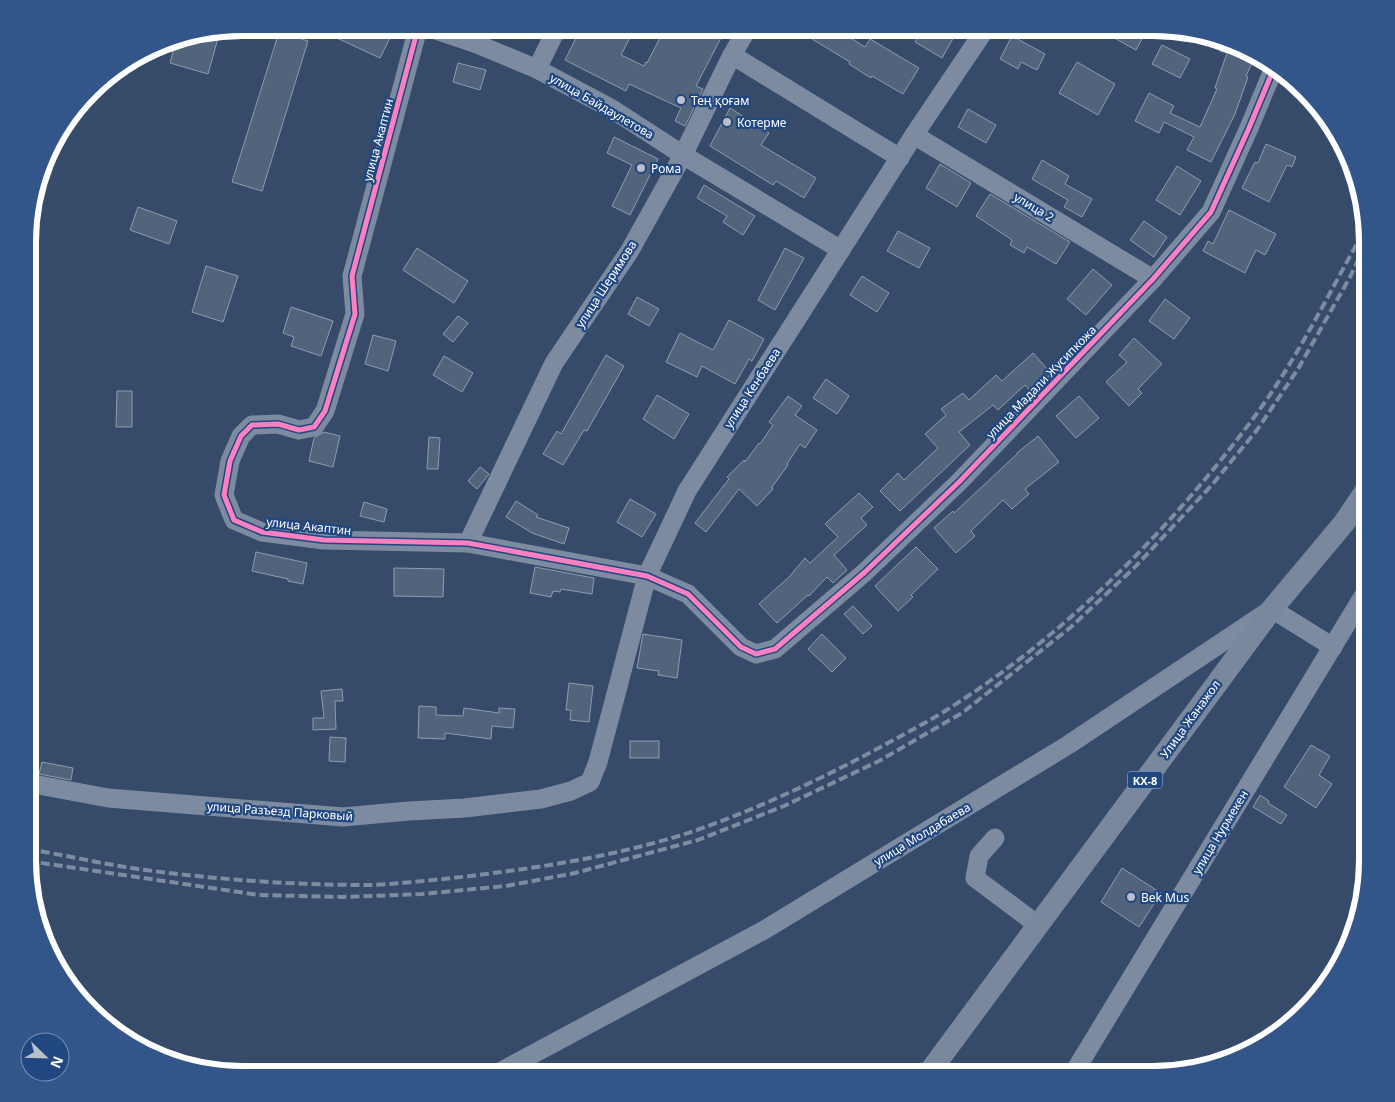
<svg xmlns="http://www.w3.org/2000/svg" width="1395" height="1102" viewBox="0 0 1395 1102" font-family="'Noto Sans',sans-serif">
  <rect width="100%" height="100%" fill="#364b6a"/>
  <!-- building -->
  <g fill="#52637c" stroke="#8f9caf">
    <polygon points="315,28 374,28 391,36 380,58"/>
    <polygon points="581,28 625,28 633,32 621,55 644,66 646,62 647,63 665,28 726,28 696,86 703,89 685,126 675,121 681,108 629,84 626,91 565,60"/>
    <polygon points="794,28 834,28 865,47 870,39 919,68 903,94 872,76 871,78 849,64 850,62"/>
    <polygon points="923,28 959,28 942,58 915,42"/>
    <polygon points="1096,28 1148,28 1136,50"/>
    <polygon points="220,31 208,74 170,63 177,38"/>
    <polygon points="279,32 308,41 262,191 232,182"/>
    <polygon points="1012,36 1045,54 1037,70 1021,62 1018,69 1000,59"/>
    <polygon points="1224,41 1235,44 1255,56 1246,76 1248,77 1235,114 1211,162 1187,150 1194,137 1164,122 1159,133 1135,121 1149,93 1174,106 1170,113 1200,127 1217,89 1215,88 1227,53 1220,51"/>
    <polygon points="1162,45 1190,59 1180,78 1152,64"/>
    <polygon points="1077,62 1115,84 1098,115 1059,93"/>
    <polygon points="458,63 486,70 480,90 453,82"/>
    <polygon points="730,108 769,133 761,145 816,178 804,198 776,181 773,185 710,146"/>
    <polygon points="968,109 996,125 986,143 958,127"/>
    <polygon points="614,137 658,159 630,215 612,206 632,165 607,153"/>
    <polygon points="1266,144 1296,157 1292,167 1287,165 1269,202 1242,188 1255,162 1258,163"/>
    <polygon points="1042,160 1069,176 1065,184 1092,199 1082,217 1064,207 1068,200 1032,179"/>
    <polygon points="940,164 971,183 957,207 926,188"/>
    <polygon points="1177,166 1201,181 1180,215 1156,200"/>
    <polygon points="704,185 755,216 743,235 723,222 727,216 697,198"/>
    <polygon points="990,194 1070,242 1056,264 1027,247 1024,253 1010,245 1012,240 976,216"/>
    <polygon points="138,207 177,221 169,244 130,230"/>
    <polygon points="1229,210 1276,234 1265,255 1256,250 1245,273 1203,251 1208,241 1213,244"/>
    <polygon points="1144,221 1167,237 1154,257 1130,240"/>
    <polygon points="898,231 930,248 919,268 887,251"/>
    <polygon points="417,248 468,281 454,303 403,270"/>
    <polygon points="785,248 804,258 775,310 758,300"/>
    <polygon points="206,266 238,276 223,322 192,312"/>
    <polygon points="1093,269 1112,285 1086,315 1067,299"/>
    <polygon points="862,276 889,293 877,312 850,295"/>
    <polygon points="637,297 659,309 649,326 628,314"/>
    <polygon points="1165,299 1190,318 1174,339 1149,321"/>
    <polygon points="291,307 333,321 321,356 291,346 294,337 283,333"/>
    <polygon points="458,316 468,323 453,342 443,334"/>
    <polygon points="729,320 764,339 752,361 749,359 735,384 702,366 697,377 666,362 680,333 713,350"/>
    <polygon points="373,335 396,341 388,371 365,364"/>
    <polygon points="1134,338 1162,364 1138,389 1142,393 1129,406 1106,382 1127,362 1119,355"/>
    <polygon points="1033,353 1049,371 1030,391 1025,385 998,410 993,405 959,432 970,445 900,511 880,491 898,473 904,480 938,448 925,434 946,415 941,409 963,393 969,400 996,375 1002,381"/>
    <polygon points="606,355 624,366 587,431 584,430 563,465 543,454 557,431 561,434"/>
    <polygon points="444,356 473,373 462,392 433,375"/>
    <polygon points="826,379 849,396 837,414 813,398"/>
    <polygon points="117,391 132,391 132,427 116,427"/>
    <polygon points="657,395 689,414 674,439 643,419"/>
    <polygon points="788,396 802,406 795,415 817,430 805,448 800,444 787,464 788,465 772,487 773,489 757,506 739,489 706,532 695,523 729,479 727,477 744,460 745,462 759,443 760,444 773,425 769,422"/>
    <polygon points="1079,396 1099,418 1076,438 1056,416"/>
    <polygon points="324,432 340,436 333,467 309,461 314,438"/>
    <polygon points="1038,436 1059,462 1025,489 1029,494 1012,509 1003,500 971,531 975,536 956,553 934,528 953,511 954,513 1017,454 1017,453"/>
    <polygon points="429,437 440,438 438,469 427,469"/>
    <polygon points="480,467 489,474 477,489 468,481"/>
    <polygon points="859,493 873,507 861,518 867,525 834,555 847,570 833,583 827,577 809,596 808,595 777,623 759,604 789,577 805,558 810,563 838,537 825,524"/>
    <polygon points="630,499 656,514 642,537 617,522"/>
    <polygon points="516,501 538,515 536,517 569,528 564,544 532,533 506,517"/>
    <polygon points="364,502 387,509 384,522 360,516"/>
    <polygon points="916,547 938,569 911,595 913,597 898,611 875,586"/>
    <polygon points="256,552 307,563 303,584 288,581 288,579 252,571"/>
    <polygon points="535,567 594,578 592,594 561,589 560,592 553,591 551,597 530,593"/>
    <polygon points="394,568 444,569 443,597 394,596"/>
    <polygon points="853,606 872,626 863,634 844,614"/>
    <polygon points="643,634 682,640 677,678 658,675 659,671 637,668"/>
    <polygon points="822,634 846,658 832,672 808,649"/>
    <polygon points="569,683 593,686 589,722 570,720 571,710 566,710"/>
    <polygon points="342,689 343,701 335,701 336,729 313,730 313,718 324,718 321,691"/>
    <polygon points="419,706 436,707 436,715 463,716 464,708 499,713 499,708 515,709 513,728 492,726 491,739 445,733 445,739 418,738"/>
    <polygon points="330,737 346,738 345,762 329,761"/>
    <rect x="630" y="741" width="29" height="17"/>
    <polygon points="1311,745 1330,756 1319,775 1332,784 1316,808 1284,787"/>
    <polygon points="42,762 73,768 71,780 39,774"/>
    <polygon points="1260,795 1269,801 1268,803 1287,815 1281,824 1253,807"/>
    <polygon points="1122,868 1161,893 1139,927 1101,902"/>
  </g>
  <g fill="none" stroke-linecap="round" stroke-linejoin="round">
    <!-- minor -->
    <g stroke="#7c8ba0" stroke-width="19">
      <polyline points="418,28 352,276 355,314 325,411 314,427 299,430 278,424 252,425 241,436 230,461 224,495 234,520 262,532 324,540 468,543 647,576 688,594 741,647 756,654 775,649 865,572 959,482 1153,279 1211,212 1249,128 1274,68"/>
      <polyline points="430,28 477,44 537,69 612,109 683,155 841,250"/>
      <polyline points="732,55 900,158"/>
      <polyline points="537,69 557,28"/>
      <polyline points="914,135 1153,279"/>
      <polyline points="468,543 554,363 629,252 683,155 732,55 748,28"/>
      <polyline points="28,783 108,798 343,817 409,811 465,808 541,799 571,791 590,782 598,762 647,576 687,491 914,135 986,28"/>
      <polyline points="995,838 979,856 975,878 1038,925"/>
      <polyline points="496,1074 766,929 1068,745 1272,609 1333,647"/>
      <polyline points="1073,1074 1367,590"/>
    </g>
    <!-- major -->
    <polyline stroke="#7a889e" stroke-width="22" points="928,1074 1272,609 1344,523 1367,489"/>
    <!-- rail -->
    <g stroke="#7d8ca0" stroke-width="4" stroke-dasharray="9 4" stroke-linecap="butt">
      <path d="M28,849c42,7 83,17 125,22 70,9 143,14 214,14 15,0 31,-2 47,-3 27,-3 53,-5 79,-9 66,-8 138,-21 201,-42 63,-22 123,-50 181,-81 24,-13 47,-25 70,-39 118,-74 220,-176 304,-287 42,-55 73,-117 106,-177l9,-21"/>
      <polyline points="28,861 259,895 343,897 422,894 506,886 575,873 698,840 784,806 879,761 962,713 1071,627 1134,568 1211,486 1257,430 1298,369 1350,277 1367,241"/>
    </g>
    <defs>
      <polyline id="cycleway" points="418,28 352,276 355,314 325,411 314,427 299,430 278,424 252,425 241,436 230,461 224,495 234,520 262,532 324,540 468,543 647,576 688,594 741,647 756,654 775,649 865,572 959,482 1153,279 1211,212 1249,128 1274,68"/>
    </defs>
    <!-- cycleway casing -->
    <use href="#cycleway" stroke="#204780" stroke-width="8"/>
    <!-- cycleway -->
    <use href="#cycleway" stroke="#ff80c0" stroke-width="5"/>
  </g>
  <!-- markers -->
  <g fill="#b9c0cb" stroke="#204780" stroke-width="2">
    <circle cx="681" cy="100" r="5"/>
    <circle cx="727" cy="122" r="5"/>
    <circle cx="641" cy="168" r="5"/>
    <circle cx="1131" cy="897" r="5"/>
  </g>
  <g text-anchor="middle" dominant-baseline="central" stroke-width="4.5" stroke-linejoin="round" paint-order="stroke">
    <!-- shield labels -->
    <rect fill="#204780" stroke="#bcc8d9" stroke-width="1" x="1127.5" y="771.5" width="35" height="17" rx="4"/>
    <g font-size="11" font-weight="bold" fill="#fff">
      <text x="1145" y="780">КХ-8</text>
    </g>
    <!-- poi labels -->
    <g font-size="12" fill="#fff" stroke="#204780" text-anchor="start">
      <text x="691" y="100">Тең қоғам</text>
      <text x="737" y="122">Котерме</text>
      <text x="651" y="168">Рома</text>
      <text x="1141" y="897">Bek Mus</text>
    </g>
    <!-- street labels -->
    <g font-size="12" fill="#fff" stroke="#204780">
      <text transform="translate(602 106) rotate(30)">улица Байдаулетова</text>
      <text transform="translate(378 140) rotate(-75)">улица Акаптин</text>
      <text transform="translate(1034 207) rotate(31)">улица 2</text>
      <text transform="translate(606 284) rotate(-57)">улица Шеримова</text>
      <text transform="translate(1041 382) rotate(-46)">улица Мадали Жусипкожа</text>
      <text transform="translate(752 388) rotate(-57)">улица Кенбаева</text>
      <text transform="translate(309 526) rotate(6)">улица Акаптин</text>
      <text transform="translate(1190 719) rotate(-54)">Улица Жанажол</text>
      <text transform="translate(280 811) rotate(4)">улица Разъезд Парковый</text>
      <text transform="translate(1220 832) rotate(-59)">улица Нурмекен</text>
      <text transform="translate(922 834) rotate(-31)">улица Молдабаева</text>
    </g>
  </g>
  <!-- crop -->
  <path d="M0 0H1395V1102H0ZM242 36H1153A206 206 0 0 1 1359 242V860A206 206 0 0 1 1153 1066H242A206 206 0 0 1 36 860V242A206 206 0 0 1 242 36Z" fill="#32568a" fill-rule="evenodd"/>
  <path fill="none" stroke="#fff" stroke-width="6" d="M242 36H1153A206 206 0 0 1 1359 242V860A206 206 0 0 1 1153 1066H242A206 206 0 0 1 36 860V242A206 206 0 0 1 242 36Z"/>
  <!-- north arrow -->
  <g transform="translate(45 1057) rotate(113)"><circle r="24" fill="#204780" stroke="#7991b3"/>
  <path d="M0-4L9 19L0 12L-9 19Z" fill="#b9c0cb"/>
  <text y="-8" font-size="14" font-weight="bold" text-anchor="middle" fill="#ffffff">N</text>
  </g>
</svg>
